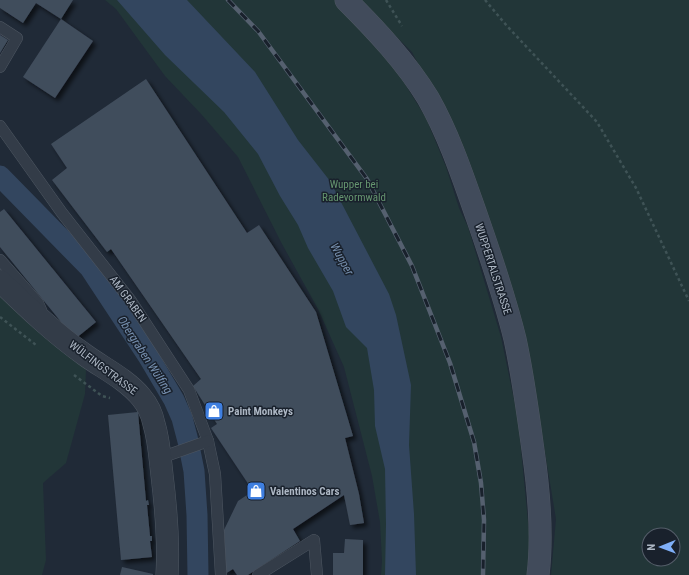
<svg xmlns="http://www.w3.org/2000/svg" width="689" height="575" viewBox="0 0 689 575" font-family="'Roboto Condensed',sans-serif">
  <defs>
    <filter id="shadow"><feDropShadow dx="3.5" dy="3.5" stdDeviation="2" flood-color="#0009"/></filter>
  </defs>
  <rect width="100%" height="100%" fill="#202a37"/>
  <!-- green -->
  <g fill="#223638" fill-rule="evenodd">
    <polygon points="105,0 337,0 353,17 366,37 395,68 426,118 446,167 459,208 468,227 501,337 518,419 530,542 527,575 381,575 382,561 380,522 372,476 344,367 318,309 282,244 238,157 202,115 165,76 116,9"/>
    <path d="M359,0h330v575h-138l5,-56 -29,-175 -79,-222 -36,-70zM649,535h24v24h-24z"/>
    <polygon points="0,287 62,343 86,370 85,394 66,463 43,483 46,560 42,575 0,575"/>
  </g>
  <!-- water -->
  <polygon fill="#33465f" points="117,0 187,0 255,72 298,140 330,181 389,294 396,315 411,385 409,445 414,514 416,575 385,575 386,524 385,469 375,426 374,390 367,348 346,327 333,291 308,248 298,225 280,196 258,154 224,112 165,55"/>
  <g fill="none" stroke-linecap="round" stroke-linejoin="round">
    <!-- canal -->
    <polyline stroke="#33465f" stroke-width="21" points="0,176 90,268 148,356 174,400 182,418 188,441 194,471 197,515 198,575"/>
  </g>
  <!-- building -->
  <g fill="#414d5c" filter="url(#shadow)">
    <polygon points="0,0 73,0 61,19 36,3 23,23 0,8"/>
    <polygon points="61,19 93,41 55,98 23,77"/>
    <polygon points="0,35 8,40 0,53"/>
    <polygon points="146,79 247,233 259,225 316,312 353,436 345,438 359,494 364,523 350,525 344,495 293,529 300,541 248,575 237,575 233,569 225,574 224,530 238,501 253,491 211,428 217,424 193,386 201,379 111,249 107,252 52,180 67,168 51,144"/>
    <polygon points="4,209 96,322 75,339 0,247 0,212"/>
    <polygon points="138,412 146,501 148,500 149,505 147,505 150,536 152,536 152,541 150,541 152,557 121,560 108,415"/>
    <polygon points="345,539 363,540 363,575 333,575 333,553 344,553"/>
    <polygon points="122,567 153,574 153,575 120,575"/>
  </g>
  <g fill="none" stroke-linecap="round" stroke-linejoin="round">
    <defs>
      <g id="service">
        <polyline points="0,27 17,38 0,67"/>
        <polyline points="0,126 62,213 131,301 189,390 208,441 215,474 221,575"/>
        <polyline points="0,260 38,303 41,310"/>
        <polyline points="160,458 208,441"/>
        <polyline points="258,575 314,540 317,575"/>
      </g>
      <path id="minor" d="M0,281c27,26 54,52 85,74 18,13 41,24 56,42 6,7 11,17 13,27 5,16 6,34 8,51 4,33 7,67 5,100"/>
      <path id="secondary" d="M346,0c30,30 60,62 82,98 21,37 35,79 49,119 14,40 28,81 38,122 8,37 13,74 18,111 6,41 10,84 5,125"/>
    </defs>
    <!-- service casing -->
    <use href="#service" stroke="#4e5762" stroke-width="12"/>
    <!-- minor casing -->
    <use href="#minor" stroke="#4e5762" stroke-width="23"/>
    <!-- secondary casing -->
    <use href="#secondary" stroke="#4e5762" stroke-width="23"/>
    <!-- path -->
    <g stroke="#3f5356" stroke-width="2.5" stroke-dasharray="3 3" stroke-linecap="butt">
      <polyline points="386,0 402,26"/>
      <polyline points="485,0 507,26 597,122 636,188 689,301"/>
      <polyline points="0,317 36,345"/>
      <polyline points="74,375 102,396 110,398"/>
    </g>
    <!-- service -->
    <use href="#service" stroke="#333c48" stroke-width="11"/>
    <!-- minor -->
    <use href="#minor" stroke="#333c48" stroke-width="22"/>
    <!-- secondary -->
    <use href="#secondary" stroke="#414b5b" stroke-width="22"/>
    <defs>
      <polyline id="rail" points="228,0 258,31 367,179 412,266 450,363 474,442 481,483 484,520 483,575"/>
    </defs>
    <!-- rail casing -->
    <use href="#rail" stroke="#55606f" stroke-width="4.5"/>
    <!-- rail -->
    <use href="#rail" stroke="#19212c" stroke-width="3" stroke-dasharray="9" stroke-linecap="butt"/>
  </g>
  <!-- icons -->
  <defs>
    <symbol id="shop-square" viewBox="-11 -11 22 22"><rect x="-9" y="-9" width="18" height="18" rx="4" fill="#3f7fe0" stroke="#19212c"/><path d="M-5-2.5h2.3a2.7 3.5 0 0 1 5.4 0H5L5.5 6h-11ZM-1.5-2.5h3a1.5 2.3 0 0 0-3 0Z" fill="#fff"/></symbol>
  </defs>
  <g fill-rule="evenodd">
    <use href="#shop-square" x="203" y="400" width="22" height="22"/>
    <use href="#shop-square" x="245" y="480" width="22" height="22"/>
  </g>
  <g text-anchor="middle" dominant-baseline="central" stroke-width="3" stroke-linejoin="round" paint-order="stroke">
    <!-- park labels -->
    <g font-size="11" fill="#65956f" stroke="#19212c">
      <text x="354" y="184">Wupper bei<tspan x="354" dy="13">Radevormwald</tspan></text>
    </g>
    <!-- street labels -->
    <g font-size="11" fill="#adb7c4" stroke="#19212c">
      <text transform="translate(493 269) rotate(72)">WUPPERTALSTRASSE</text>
      <text transform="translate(128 299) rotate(54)">AM GRABEN</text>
      <text transform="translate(103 368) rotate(37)">WÜLFINGSTRASSE</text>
    </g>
    <!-- poi labels -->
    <g font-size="11" font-weight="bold" fill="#adb7c4" stroke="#19212c" text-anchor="start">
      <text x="228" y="411">Paint Monkeys</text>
      <text x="270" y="491">Valentinos Cars</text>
    </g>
    <!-- water labels -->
    <g font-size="12" font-style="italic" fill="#758ead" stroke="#19212c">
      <text transform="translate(342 259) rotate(61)">Wupper</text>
      <text transform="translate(145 355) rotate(57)">Obergraben Wülfing</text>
    </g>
  </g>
  <!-- north arrow -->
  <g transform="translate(661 547) rotate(269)"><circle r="19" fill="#19212c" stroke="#545d69"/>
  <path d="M0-3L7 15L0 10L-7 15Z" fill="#7faff8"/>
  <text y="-6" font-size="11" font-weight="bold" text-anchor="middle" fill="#adb7c4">N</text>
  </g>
</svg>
